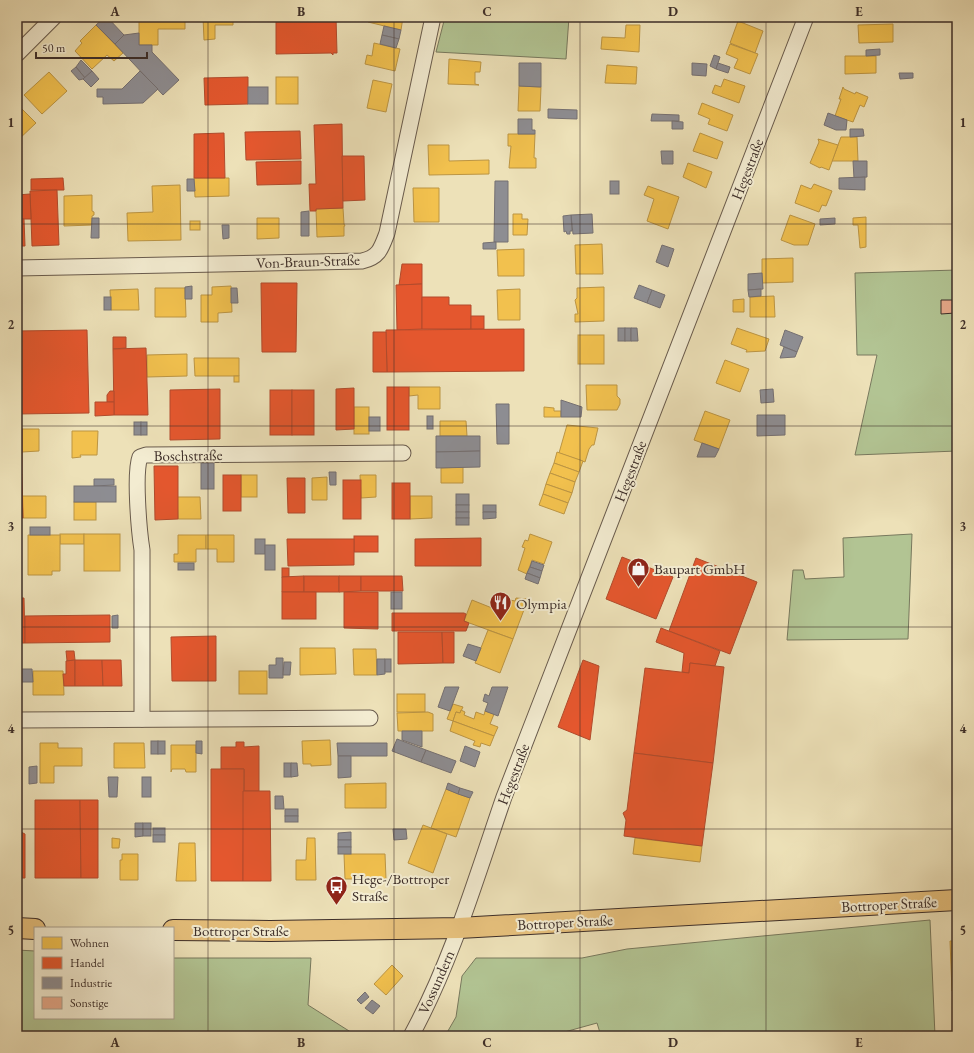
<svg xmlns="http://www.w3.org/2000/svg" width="974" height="1053" viewBox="0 0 974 1053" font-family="'EB Garamond',serif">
  <rect width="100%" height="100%" fill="#ede1b8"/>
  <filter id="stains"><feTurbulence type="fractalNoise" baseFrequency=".005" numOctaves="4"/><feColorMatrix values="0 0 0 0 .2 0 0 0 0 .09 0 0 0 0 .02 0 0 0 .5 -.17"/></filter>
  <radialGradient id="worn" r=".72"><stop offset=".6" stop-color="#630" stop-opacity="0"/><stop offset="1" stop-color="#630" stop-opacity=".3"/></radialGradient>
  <!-- green -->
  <g fill="#b2c493" stroke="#78795e">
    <polygon points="445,17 569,17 566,59 436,52"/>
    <polygon points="957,270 957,451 855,455 877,355 857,355 855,273"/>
    <polygon points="912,534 908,639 787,640 793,570 803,570 805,579 844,577 843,538"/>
    <polygon points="930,920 935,1036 601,1036 597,1023 550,1036 445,1036 456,1017 462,976 476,958 582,958 627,949"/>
    <polygon points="17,950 35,951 35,1018 173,1018 173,958 311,958 308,1005 357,1036 17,1036"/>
  </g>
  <!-- homes -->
  <g fill="#f2c14e" stroke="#bc9543">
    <polygon points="139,17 185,17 185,29 158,29 158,45 139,45"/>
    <polygon points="203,17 233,17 233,25 215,25 215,39 204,40"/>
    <polygon points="369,17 403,17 401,30 368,22"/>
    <polygon points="738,21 763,31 755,53 730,43"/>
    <polygon points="893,24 893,42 859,43 858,25"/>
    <polygon points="96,25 123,53 114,61 107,55 92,69 75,51 82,43 80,41"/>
    <polygon points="626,25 640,25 639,52 601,49 602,37 625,38"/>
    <polygon points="374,43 400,49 395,71 365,64 367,55 372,56"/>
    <polygon points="730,44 758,54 750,74 734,68 738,59 726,54"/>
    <polygon points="845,56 876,56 876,73 845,74"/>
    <polygon points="449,59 481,62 480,72 475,72 475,84 479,85 448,84"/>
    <polygon points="607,65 637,67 636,84 605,83"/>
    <polygon points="49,72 67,91 42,114 24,95"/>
    <rect x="276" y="77" width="22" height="27"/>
    <polygon points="724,79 745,86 739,103 712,93 715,85 721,87"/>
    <polygon points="373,80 392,84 386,112 367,108"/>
    <polygon points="519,86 541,87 540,111 518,111"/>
    <polygon points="843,87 844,89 855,94 856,92 868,97 864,107 860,105 853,122 835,116 841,99 839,99"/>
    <polygon points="702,103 733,115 727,131 708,124 710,119 698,114"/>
    <polygon points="17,104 36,123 17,141"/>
    <polygon points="700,133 723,142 717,159 693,151"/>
    <polygon points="508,134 535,134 534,158 536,158 536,168 509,168 511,146 508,146"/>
    <polygon points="841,137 857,137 858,161 832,161"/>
    <polygon points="818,139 838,145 829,170 821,167 820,168 810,163 819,142"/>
    <polygon points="428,145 449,145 449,161 489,160 489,174 429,175"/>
    <polygon points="688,163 712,172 706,188 683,177"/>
    <polygon points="194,178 229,178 229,196 195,197"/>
    <polygon points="814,184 832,191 826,206 822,205 819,212 795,203 801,185 811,189"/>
    <polygon points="180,185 181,240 128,241 127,213 153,212 152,186"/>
    <polygon points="648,186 679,197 668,229 647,221 654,199 644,195"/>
    <polygon points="413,188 439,188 439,222 414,222"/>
    <polygon points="92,195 92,211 94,212 94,215 92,216 92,225 64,226 64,196"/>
    <polygon points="343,208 344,224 345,226 344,226 344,236 317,237 316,209"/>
    <polygon points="513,214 522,214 522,219 528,219 527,235 513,235"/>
    <polygon points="790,215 815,224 808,245 794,245 781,240"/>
    <polygon points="866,217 866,247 860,248 858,225 853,225 853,218"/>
    <polygon points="257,218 279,218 279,238 257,239"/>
    <rect x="190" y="221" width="10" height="9"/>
    <polygon points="602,244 603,274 576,274 575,245"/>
    <polygon points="524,249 524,276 498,276 497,250"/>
    <polygon points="793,258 793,282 762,283 762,259"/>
    <polygon points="231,286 232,312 218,313 218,322 201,322 201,295 212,295 212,287"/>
    <polygon points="604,287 604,321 575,322 575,314 578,314 575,300 577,298 577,288"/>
    <polygon points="155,288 185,288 186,317 155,317"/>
    <polygon points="138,289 139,310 111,310 110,290"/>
    <polygon points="520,289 520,320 498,320 497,290"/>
    <polygon points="774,296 775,317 750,317 750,297"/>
    <polygon points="744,299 744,312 733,312 733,300"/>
    <polygon points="737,328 769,339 765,351 746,352 747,350 731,344"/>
    <rect x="578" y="335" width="26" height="29"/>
    <polygon points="187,354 187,376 147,377 147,355"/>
    <polygon points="194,358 239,358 239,376 195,376"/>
    <polygon points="725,360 749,369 740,392 716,383"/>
    <rect x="234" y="376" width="5" height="6"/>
    <polygon points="586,385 617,385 617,396 620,399 620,404 617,410 587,410"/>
    <polygon points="409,387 440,387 440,409 418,409 418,395 409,396"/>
    <rect x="354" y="407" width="15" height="27"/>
    <polygon points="544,407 554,408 554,411 561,411 561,417 544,417"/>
    <polygon points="705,411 730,420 719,449 694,440"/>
    <polygon points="440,421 466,421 467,436 440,436"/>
    <polygon points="567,425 598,428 594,445 592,445 589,449 585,462 559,453"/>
    <polygon points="22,429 39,429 39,451 22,452"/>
    <polygon points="72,431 98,431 97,455 80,455 81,457 72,458"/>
    <polygon points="557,452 583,461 579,472 554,463"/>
    <polygon points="554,463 579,472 575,482 550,473"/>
    <polygon points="463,467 463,483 441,483 441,468"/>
    <polygon points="550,473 575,482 572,493 546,484"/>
    <rect x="241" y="475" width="16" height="22"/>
    <polygon points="360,475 376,475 376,497 361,498"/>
    <polygon points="327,477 327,500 312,500 312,478"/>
    <polygon points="546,484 572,493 568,503 543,494"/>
    <polygon points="543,494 568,503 564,514 539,505"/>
    <polygon points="22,496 46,496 46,518 23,518"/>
    <polygon points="410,496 432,496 432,518 410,519"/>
    <polygon points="177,497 200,497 201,519 178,519"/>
    <rect x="74" y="502" width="22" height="18"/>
    <rect x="60" y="534" width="24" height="10"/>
    <rect x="84" y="534" width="36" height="37"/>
    <polygon points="530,534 552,542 544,564 532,560 527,574 518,570 525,548 522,547 525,540 528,541"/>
    <polygon points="28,535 60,535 60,571 52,571 52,575 28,575"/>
    <polygon points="178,535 206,535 206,549 196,549 196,562 174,562 174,554 178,554"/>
    <polygon points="206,535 234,535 234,562 217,562 217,549 206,549"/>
    <polygon points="500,598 515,601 516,598 528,599 513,639 464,621 472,600 492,608 494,603 497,604"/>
    <polygon points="488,630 513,639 500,673 475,663"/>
    <polygon points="300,648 335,648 336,674 300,675"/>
    <polygon points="353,649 376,649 377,675 354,675"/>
    <polygon points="33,671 63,671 64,695 33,695"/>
    <rect x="239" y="671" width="28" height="23"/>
    <rect x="397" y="694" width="28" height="18"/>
    <polygon points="453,704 463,707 460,713 456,712 453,721 447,719"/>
    <polygon points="461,710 465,712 464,715 474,719 476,712 484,715 485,711 494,714 490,724 498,727 494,736 453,721 456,712 460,713"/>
    <polygon points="428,712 433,714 433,731 398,731 397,713"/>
    <polygon points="453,721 494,736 490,746 481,743 480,747 473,745 475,741 450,731"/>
    <polygon points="330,740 331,765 311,766 311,764 303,764 302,741"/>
    <polygon points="40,743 58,743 58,748 82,748 82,766 54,766 54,783 40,783"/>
    <polygon points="114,743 144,743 145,768 114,768"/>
    <polygon points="171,745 196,745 196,772 186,772 185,769 172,769 171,772"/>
    <polygon points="386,783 386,808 345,808 345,784"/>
    <polygon points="446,789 470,798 456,837 431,828"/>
    <polygon points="423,825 447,834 433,873 408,863"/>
    <polygon points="112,838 120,839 119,848 112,848"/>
    <polygon points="307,838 315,838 316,880 296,880 296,860 306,860"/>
    <polygon points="635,838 702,846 700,862 633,854"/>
    <polygon points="179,843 195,843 196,881 176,881"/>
    <polygon points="122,854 138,854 138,880 120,880 120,860 122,860"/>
    <polygon points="344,854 385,854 386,879 345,879"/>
    <polygon points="950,941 957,941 957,1010 956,991 952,991"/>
    <polygon points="392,965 403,976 386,995 374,984"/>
  </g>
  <!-- shops -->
  <g fill="#e4572e" stroke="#b24b2c">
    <polygon points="276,17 336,17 337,53 333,53 333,55 331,53 276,54"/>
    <polygon points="248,77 248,104 205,105 204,78"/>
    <polygon points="342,124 343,208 316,209 316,211 310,211 309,184 316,184 314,125"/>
    <polygon points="300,131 301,159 246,160 245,132"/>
    <polygon points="224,133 225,178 194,178 194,134"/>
    <polygon points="342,156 364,156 365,200 343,201"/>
    <polygon points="301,161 301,184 257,185 256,162"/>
    <polygon points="63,178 64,190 31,190 31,179"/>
    <polygon points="57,190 59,245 32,246 30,191"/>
    <polygon points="30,194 31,219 17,219 17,195"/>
    <polygon points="17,219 24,219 25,246 17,246"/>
    <polygon points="402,264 422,264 422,284 399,285"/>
    <polygon points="261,283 297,283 296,352 262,352"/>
    <polygon points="422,284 422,329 397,330 396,285"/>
    <polygon points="422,297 449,297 449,305 471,305 471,329 422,329"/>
    <rect x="471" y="316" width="13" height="13"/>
    <polygon points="524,329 524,371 387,372 386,330"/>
    <polygon points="87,330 89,413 17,414 17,331"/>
    <polygon points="373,332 386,332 387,372 373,372"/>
    <polygon points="113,337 126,337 126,348 113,349"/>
    <polygon points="146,348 148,415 114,415 113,349"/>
    <rect x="387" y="387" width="22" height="43"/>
    <polygon points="354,388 354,429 336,430 336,389"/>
    <polygon points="220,389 220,439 170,440 170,390"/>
    <rect x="270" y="390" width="22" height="45"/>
    <rect x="292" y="390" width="22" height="45"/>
    <polygon points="110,391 114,391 114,402 107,402 107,395"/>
    <polygon points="95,402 114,402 114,415 95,416"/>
    <rect x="17" y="429" width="5" height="45"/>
    <polygon points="154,466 178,466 178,519 155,520"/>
    <polygon points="17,474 22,474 23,518 17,518"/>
    <rect x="223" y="475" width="18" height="36"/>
    <polygon points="287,478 305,478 305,513 288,513"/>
    <rect x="343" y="480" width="18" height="39"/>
    <rect x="392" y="483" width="18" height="36"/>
    <rect x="354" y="536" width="24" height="16"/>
    <polygon points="481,538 481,566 415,566 415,539"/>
    <polygon points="287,539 354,539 354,565 288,566"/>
    <polygon points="622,557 673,577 656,619 606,599"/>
    <polygon points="696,558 757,582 730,654 669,631"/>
    <rect x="282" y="568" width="7" height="9"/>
    <polygon points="304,576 304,592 282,592 282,577"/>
    <rect x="304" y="576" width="35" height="16"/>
    <polygon points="339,576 361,576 361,591 339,592"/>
    <polygon points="361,576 402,576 403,591 361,591"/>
    <rect x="282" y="592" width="34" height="27"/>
    <polygon points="344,592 378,592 378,629 344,628"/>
    <polygon points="17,598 24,598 25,643 17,643"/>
    <polygon points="392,613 464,613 466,614 464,621 469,623 466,631 392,631"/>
    <polygon points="110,615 110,642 25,643 25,616"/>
    <polygon points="661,628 720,651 715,666 690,663 689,673 682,672 684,653 656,642"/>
    <polygon points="398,632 442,632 443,663 398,664"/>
    <polygon points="442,632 454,632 454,663 443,663"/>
    <polygon points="216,636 216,681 172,681 171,637"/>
    <polygon points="66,651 74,651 75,660 67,661"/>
    <polygon points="75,660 75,686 64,686 63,674 66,674 66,661"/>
    <polygon points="75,660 102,660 103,686 75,686"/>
    <polygon points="102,660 121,660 122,686 103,686"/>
    <polygon points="583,660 599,666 590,740 558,727"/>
    <polygon points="690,663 724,667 713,763 634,753 645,668 689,673"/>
    <polygon points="236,742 244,742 244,747 259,746 259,791 244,791 244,769 221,769 221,747 236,747"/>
    <polygon points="634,753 713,763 702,846 624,836 626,820 623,813 627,810"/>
    <polygon points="211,769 244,769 243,881 211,881"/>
    <polygon points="243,791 270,791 271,881 243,881"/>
    <polygon points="35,800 80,800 81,878 35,878"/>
    <polygon points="80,800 98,800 98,878 81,878"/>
    <polygon points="17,830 25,834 25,878 17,878"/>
  </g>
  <!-- industry -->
  <g fill="#8d8d92" stroke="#757072">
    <polygon points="105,17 107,17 124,35 115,44 96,25"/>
    <polygon points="384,26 401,30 399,39 382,35"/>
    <polygon points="139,33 139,45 152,45 152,52 179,80 163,95 115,44 124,35"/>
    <polygon points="382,35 399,39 396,48 380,44"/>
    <polygon points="880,49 880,55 866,56 866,50"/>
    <polygon points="714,55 720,57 716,69 710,66"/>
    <polygon points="81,60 92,71 85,78 76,67"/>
    <polygon points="519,63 541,63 541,87 519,86"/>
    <polygon points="692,63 707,64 706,76 692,75"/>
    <polygon points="718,63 730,67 728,73 716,69"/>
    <polygon points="76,67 85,78 83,79 79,80 71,71"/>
    <polygon points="92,71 99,79 91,87 83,79"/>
    <polygon points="140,71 158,89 143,103 103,104 103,97 97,97 97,89 122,89"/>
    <polygon points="899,73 913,73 913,78 900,79"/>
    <rect x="248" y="87" width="20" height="17"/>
    <polygon points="548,109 577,110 577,119 548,118"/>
    <polygon points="828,113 847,120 846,130 836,130 824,125"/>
    <polygon points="652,114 679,115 679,121 651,121"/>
    <polygon points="518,119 532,119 532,130 535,130 535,134 518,134"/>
    <polygon points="672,121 683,122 683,129 672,129"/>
    <polygon points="850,129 863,129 864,136 850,137"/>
    <polygon points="661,151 673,151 673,164 662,164"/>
    <polygon points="853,161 867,161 867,177 854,178"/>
    <polygon points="865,177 865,190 839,189 839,178"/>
    <polygon points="187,179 194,179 195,191 187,191"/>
    <polygon points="495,181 508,181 508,242 494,242"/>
    <rect x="610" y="181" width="9" height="13"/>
    <polygon points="309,211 309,236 301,236 301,212"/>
    <polygon points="592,214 593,233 573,234 571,215"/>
    <polygon points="571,215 572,231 570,231 570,234 567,234 566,231 564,232 563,216"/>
    <polygon points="92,218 99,218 99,238 91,238"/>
    <polygon points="835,218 835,224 820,225 820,219"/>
    <polygon points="222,225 229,225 229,238 223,239"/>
    <polygon points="496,242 496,249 483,249 483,243"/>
    <polygon points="662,245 674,249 668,267 656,262"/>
    <polygon points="762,273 763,289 748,290 748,274"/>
    <polygon points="639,285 652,290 647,303 634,298"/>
    <polygon points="192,286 192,299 185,299 185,287"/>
    <polygon points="231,288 237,288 238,303 231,303"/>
    <polygon points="761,289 761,296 749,297 748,290"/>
    <polygon points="652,290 665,295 660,308 647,303"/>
    <rect x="104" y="297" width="7" height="13"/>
    <rect x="618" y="328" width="7" height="13"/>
    <rect x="625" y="328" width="6" height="13"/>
    <polygon points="631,328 637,328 638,341 631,341"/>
    <polygon points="785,330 803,337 797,352 780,345"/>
    <polygon points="784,347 797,352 795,357 780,358"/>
    <polygon points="773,389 774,402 761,403 760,390"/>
    <polygon points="561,400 582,407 581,417 561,417"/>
    <polygon points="496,404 509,404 509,444 497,444"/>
    <polygon points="757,415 785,415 785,435 757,436"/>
    <rect x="427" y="416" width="6" height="13"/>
    <rect x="369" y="417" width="11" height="14"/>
    <rect x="134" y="422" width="7" height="13"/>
    <rect x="141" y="422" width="6" height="13"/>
    <polygon points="436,436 480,436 480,451 436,452"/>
    <polygon points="702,443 719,449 715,457 697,457"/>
    <polygon points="480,451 480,467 436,468 436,452"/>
    <rect x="201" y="463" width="13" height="26"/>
    <polygon points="329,472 336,472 336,485 330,485"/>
    <polygon points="94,479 114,479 114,485 94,486"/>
    <rect x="74" y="486" width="42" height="16"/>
    <rect x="456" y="494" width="13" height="11"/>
    <rect x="456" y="505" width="13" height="7"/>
    <rect x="483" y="505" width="13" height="7"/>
    <rect x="456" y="512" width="13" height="6"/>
    <polygon points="483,512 496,512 496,518 483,519"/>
    <rect x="456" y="518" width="13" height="7"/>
    <rect x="30" y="527" width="20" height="8"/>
    <rect x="255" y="539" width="10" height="15"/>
    <rect x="265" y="545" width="10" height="25"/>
    <polygon points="532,561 544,565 542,571 530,567"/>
    <rect x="178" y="563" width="16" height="7"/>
    <polygon points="530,567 542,571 540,578 527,573"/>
    <polygon points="527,573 540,578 538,584 525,579"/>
    <rect x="391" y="592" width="11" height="17"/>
    <polygon points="118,615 118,628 112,628 112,616"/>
    <polygon points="468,644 481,648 476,661 463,656"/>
    <polygon points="276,658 283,658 283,678 269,678 269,665 276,665"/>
    <polygon points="377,659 385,659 385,674 377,675"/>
    <rect x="385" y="659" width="6" height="13"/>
    <polygon points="284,662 291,662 290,675 283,675"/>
    <polygon points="18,669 32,669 33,682 18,682"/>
    <polygon points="445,687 459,687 450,711 438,707"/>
    <polygon points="492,687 508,687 498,716 485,711 488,703 483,701 485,694 489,696"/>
    <polygon points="402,731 422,731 422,747 402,740"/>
    <polygon points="397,739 426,750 421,762 392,751"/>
    <rect x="151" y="741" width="7" height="13"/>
    <rect x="158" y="741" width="7" height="13"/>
    <polygon points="196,741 202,741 202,754 196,753"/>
    <polygon points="337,743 387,743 387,756 338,756"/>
    <polygon points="465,746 480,752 475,767 460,761"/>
    <polygon points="426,750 456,761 451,773 421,762"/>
    <polygon points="338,756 351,756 351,777 338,778"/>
    <rect x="284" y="763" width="7" height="14"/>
    <polygon points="291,763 297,763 298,776 291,777"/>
    <polygon points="37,766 37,783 29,784 29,767"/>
    <polygon points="108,777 118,777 117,797 109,797"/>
    <rect x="142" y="777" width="9" height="20"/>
    <polygon points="448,783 460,788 458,794 446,789"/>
    <polygon points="460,788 473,792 470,798 458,794"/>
    <polygon points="275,796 283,796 284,809 275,809"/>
    <rect x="285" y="809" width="13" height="7"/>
    <rect x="285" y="816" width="13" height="6"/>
    <polygon points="135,823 143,823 143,836 135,837"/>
    <rect x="143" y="823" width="8" height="13"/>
    <rect x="153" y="828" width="12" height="7"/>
    <polygon points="393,829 406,829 407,839 394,840"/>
    <polygon points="351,832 351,840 338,840 338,833"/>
    <rect x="153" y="835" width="12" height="7"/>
    <rect x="338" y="840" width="13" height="7"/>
    <rect x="338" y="847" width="13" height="7"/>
    <polygon points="365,992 369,997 361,1004 357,1000"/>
    <polygon points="372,1000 380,1006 373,1014 365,1008"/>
  </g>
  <!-- building -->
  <polygon fill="#e6a98a" stroke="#3d2e29" points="941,300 956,300 955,313 941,314"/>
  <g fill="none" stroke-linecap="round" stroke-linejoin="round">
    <defs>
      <g id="minor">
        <polyline points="17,54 54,17"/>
        <path d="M17,268l345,-7c17,-4 19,-12 25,-28l46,-216"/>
        <path d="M142,719v-169c-3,-19 -8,-77 -2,-93l6,-2 257,-2"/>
        <polyline points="17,720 370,718"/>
        <path d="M411,1036c41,-75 65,-158 93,-239l302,-780"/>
      </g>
      <g id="major">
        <polyline points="17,928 35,929"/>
        <polyline points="173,930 270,931 459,928 957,900"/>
      </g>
    </defs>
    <!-- minor casing -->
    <use href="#minor" stroke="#695b4d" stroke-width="17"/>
    <!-- major casing -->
    <use href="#major" stroke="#3d2e29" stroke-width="22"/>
    <!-- minor -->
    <use href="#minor" stroke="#f3ecd1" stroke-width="15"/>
    <!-- major -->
    <use href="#major" stroke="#e6c07c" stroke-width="20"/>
  </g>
  <!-- grid -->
  <path fill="none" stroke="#3d2e29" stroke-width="1" stroke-opacity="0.55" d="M208,17v1019M394,17v1019M580,17v1019M766,17v1019M17,224h940M17,426h940M17,627h940M17,829h940"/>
  <!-- icons -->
  <defs>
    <symbol id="shop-pin" viewBox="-11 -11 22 30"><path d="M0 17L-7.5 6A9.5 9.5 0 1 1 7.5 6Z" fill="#8f2418" stroke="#f3ecd1"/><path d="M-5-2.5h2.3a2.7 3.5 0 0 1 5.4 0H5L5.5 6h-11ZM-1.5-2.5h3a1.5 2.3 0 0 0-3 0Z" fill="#fff"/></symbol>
    <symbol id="restaurant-pin" viewBox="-11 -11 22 30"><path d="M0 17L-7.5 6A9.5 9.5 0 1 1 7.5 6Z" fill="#8f2418" stroke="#f3ecd1"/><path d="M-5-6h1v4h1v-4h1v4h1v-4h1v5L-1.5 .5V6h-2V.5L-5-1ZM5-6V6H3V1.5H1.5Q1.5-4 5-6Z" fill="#fff"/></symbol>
    <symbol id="bus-pin" viewBox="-11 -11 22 30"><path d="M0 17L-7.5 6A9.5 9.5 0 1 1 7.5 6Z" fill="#8f2418" stroke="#f3ecd1"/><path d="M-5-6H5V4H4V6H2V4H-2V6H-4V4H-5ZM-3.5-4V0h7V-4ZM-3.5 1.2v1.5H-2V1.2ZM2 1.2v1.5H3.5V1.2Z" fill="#fff"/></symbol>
  </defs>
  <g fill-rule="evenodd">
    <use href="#shop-pin" x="626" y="556" width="25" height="34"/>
    <use href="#restaurant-pin" x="488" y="590" width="25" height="34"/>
    <use href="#bus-pin" x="324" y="874" width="25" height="34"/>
  </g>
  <g text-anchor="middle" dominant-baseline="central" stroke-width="4" stroke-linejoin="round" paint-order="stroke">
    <!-- street labels -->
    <g font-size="15" fill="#3d2e29" stroke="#f3ecd1">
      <text transform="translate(747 169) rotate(-69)">Hegestraße</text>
      <text transform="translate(308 261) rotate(-2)">Von-Braun-Straße</text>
      <text transform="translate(188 455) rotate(-1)">Boschstraße</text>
      <text transform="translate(630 471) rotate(-69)">Hegestraße</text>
      <text transform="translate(513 774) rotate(-69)">Hegestraße</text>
      <text transform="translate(889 904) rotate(-3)">Bottroper Straße</text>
      <text transform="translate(565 922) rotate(-3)">Bottroper Straße</text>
      <text x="241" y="930">Bottroper Straße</text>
      <text transform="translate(436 982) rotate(-66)">Vossundern</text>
    </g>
    <!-- poi labels -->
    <g font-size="15" fill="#3d2e29" stroke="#f3ecd1" text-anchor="start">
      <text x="654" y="568">Baupart GmbH</text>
      <text x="516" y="603">Olympia</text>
      <text x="352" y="878">Hege-/Bottroper<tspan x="352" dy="17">Straße</tspan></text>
    </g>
  </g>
  <!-- margin -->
  <rect width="974" height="1053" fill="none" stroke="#ede1b8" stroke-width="44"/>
  <!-- legend -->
  <rect x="34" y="927" width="140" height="92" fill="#f3ecd1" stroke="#aaa08e"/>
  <rect x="42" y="937" width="20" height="12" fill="#f2c14e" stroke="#aaa08e"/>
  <text x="70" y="947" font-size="12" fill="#3d2e29">Wohnen</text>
  <rect x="42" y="957" width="20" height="12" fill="#e4572e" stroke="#aaa08e"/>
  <text x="70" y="967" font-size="12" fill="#3d2e29">Handel</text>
  <rect x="42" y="977" width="20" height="12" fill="#8d8d92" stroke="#aaa08e"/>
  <text x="70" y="987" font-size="12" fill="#3d2e29">Industrie</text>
  <rect x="42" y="997" width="20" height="12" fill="#e6a98a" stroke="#aaa08e"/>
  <text x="70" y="1007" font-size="12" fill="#3d2e29">Sonstige</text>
  <!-- scale -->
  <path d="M36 52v6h111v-6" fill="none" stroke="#3d2e29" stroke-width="2"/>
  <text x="42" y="52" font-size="12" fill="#3d2e29" stroke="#f3ecd1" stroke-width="3" paint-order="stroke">50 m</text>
  <rect x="22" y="22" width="930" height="1009" fill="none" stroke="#3d2e29" stroke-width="1.5"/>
  <g font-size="13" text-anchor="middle" font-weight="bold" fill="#3d2e29">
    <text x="115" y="16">A</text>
    <text x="301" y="16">B</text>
    <text x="487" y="16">C</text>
    <text x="673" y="16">D</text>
    <text x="859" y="16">E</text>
    <text x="11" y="127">1</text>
    <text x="963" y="127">1</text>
    <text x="11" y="329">2</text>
    <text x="963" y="329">2</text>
    <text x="11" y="531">3</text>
    <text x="963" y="531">3</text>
    <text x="11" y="733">4</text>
    <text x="963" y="733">4</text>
    <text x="11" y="935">5</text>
    <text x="963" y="935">5</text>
    <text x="115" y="1047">A</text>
    <text x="301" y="1047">B</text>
    <text x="487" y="1047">C</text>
    <text x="673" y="1047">D</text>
    <text x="859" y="1047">E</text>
  </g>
  <rect width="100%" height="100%" filter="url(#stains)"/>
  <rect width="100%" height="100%" fill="url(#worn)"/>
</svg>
